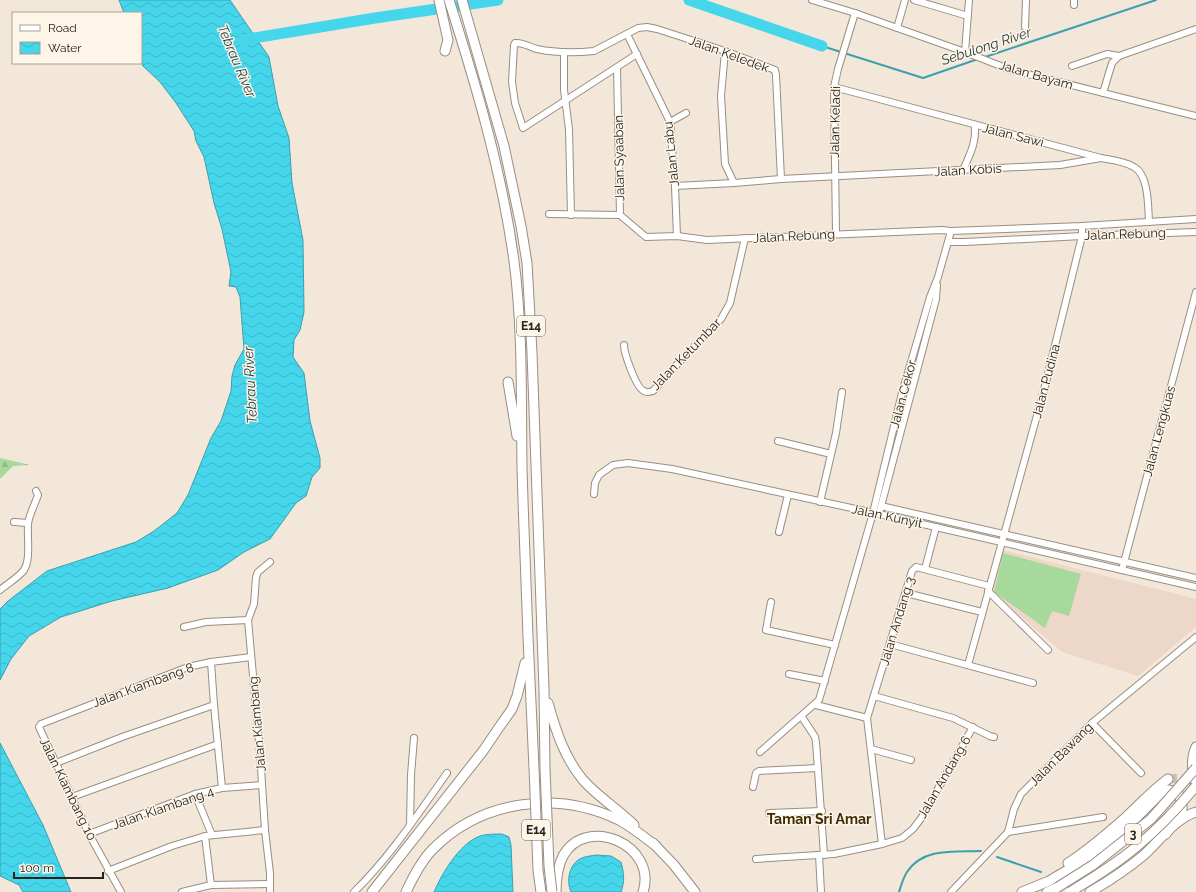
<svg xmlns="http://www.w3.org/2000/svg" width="1196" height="892" viewBox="0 0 1196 892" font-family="Raleway,sans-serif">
  <defs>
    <pattern id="forest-firs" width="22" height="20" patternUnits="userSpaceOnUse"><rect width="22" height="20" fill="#a7d99c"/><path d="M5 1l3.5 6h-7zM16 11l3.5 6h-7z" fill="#90ba86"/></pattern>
    <pattern id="water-waves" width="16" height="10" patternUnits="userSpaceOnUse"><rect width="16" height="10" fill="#45d6eb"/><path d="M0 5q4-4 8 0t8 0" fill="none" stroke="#3cb7c9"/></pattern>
  </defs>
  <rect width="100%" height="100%" fill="#f3e7d9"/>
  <!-- education -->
  <polygon fill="#ecd7c9" points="1003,550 1196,599 1196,627 1138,676 1062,652 992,592"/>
  <!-- forest -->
  <polygon fill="url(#forest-firs)" points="0,458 30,465 13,466 0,479"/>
  <!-- pitch -->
  <polygon fill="#a7d99c" points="1003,553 1081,574 1069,616 1052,611 1045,628 994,592"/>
  <!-- water -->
  <g fill="url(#water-waves)" stroke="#3ca0ad">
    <polygon points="119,0 230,0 269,57 278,106 289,138 292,183 303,240 304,312 300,330 294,340 293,357 304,373 310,421 320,458 320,468 312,477 306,496 296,503 270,539 244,552 218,570 168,588 112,601 61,617 29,636 11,659 0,680 0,609 8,601 47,571 136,542 154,531 177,513 188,495 211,438 221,421 231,391 232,376 235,365 244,349 240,297 236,287 229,286 231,272 222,229 214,203 204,157 196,141 194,131 176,103 160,82 143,66 141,58 141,13 124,13"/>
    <polygon points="0,743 43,825 71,892 23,892 19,885 0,876"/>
    <path d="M502,834l7,3 2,8 2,47h-79c8,-19 28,-53 50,-57 6,-1 12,-1 18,-1z"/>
    <path d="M596,855l15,1 10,6c3,11 4,19 0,30h-50c-5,-11 -2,-29 11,-34 4,-2 10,-2 14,-3z"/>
  </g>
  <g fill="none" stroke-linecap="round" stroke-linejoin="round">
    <!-- stream -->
    <g stroke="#3ca0ad" stroke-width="2">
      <polyline points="822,46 923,78 978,59"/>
      <polyline points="985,57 1156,0"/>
      <polyline points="997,857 1041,872"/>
      <path d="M899,892c2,-6 4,-14 8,-20 16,-25 49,-20 74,-21"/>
    </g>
    <!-- river -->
    <g stroke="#45d6eb" stroke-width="11">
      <polyline points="689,0 822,46"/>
      <polyline points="242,40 375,18 498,0"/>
    </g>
    <!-- highway-tunnel -->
    <polyline stroke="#cac0b3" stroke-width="9" stroke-dasharray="9 4.5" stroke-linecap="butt" points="1168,779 1180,778 1192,781"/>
    <defs>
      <g id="minor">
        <polyline points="812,0 855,13 965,52 1011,70 1196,116"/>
        <polyline points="914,0 968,16"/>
        <polyline points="1074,5 1074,0"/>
        <polyline points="1025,27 1026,0"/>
        <polyline points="897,28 905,0"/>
        <polyline points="627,34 670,122 675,186 677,236"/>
        <polyline points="725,51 721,96 725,164 734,183"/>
        <polyline points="965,52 969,0"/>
        <polyline points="564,53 564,90 569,129 571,215"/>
        <path d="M637,54l-114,74 -8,-25 -3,-21 2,-37 1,-2c8,-1 14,4 22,6 19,4 37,4 57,2l44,-23 9,-1 10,2 68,22 50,19 1,5 5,104"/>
        <polyline points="1072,66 1107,54 1119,56"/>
        <polyline points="617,68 620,215 646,237 677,236 707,240 942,230 951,231 1082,226 1196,219"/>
        <path d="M834,87l267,71c11,2 23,3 33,9 15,8 14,40 15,55"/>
        <polyline points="1103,93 1112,63 1119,56 1196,29"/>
        <polyline points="670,122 686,113"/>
        <path d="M963,170c7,-16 13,-26 12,-44"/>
        <polyline points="675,186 734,183 781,179 1060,165 1101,158"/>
        <polyline points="549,214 620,215"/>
        <polyline points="836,233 834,87 838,69 855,13"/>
        <polyline points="949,242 965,242 1082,236 1196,232"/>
        <path d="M624,345c0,8 12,43 20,46 3,2 6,1 9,0l29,-32 39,-40 9,-16 15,-65"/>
        <polyline points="778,441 831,454"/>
        <polyline points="594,494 595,483 599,475 613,465 628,463 672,469 879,514 1196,587"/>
        <polyline points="820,502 836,433 842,392"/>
        <polyline points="881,506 1196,578"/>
        <polyline points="880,510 936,299 937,285"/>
        <polyline points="14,522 28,523"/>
        <polyline points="779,532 788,495"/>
        <polyline points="925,569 936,527"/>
        <polyline points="1122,570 1196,292"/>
        <path d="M0,590c7,-6 18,-12 24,-20 7,-11 3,-33 4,-46 1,-9 7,-20 10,-29l-2,-4"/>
        <polyline points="988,591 1048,650"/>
        <polyline points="906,593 982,612"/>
        <polyline points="771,602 766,630 835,645"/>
        <polyline points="248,620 254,604 256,577 258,572 270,562"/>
        <polyline points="184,627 206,622 248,620 260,753 265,830 270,873 270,892"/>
        <polyline points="890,644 1033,683"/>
        <polyline points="211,662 214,705 222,788"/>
        <polyline points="968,665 1044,390 1082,236 1082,226"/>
        <polyline points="789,674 825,681"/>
        <polyline points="874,696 953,718 990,736 994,737"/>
        <polyline points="816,705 867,718"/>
        <polyline points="802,717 815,737 816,742 824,855"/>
        <polyline points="1092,723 1141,773"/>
        <polyline points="871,749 911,760"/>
        <polyline points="760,752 819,700 873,513 902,393 930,297 938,277 951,231"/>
        <polyline points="56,763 122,737 214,705"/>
        <polyline points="753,787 756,773 759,771 818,768"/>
        <polyline points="195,794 212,835"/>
        <polyline points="72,797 218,744"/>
        <polyline points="769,813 822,811"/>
        <polyline points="410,825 411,775 414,738"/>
        <polyline points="1008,832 1103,817"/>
        <polyline points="89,834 195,794 222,788 262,785"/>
        <polyline points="205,836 211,885"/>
        <polyline points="882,844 867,718 912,571 916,567 989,586"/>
        <polyline points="819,855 821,892"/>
        <polyline points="756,859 834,854 882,844 902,838 913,829 922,817 973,727"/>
        <polyline points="108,871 172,846 205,836 265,830"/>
        <polyline points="121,892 89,834 39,727 41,724 188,667 211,662 251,657"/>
        <polyline points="182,892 211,885 270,884"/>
        <path d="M354,892c36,-35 64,-78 93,-119"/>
        <polyline points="951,892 1008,832 1014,809 1021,794 1092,723 1196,637"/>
      </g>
      <g id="highway">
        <polyline points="439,0 448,40 445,51"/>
        <path d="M449,0c27,85 53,172 65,261 9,69 7,138 8,207 3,100 7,200 12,300"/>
        <polyline points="462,0 504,146 521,226 527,263 532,353 544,689 545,769"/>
        <polyline points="508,382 517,436"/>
        <path d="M548,703c8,28 16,54 35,77 15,17 35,29 51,45"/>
        <path d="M1196,747c-5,11 -4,25 0,37"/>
        <polyline points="653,843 674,865 695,892"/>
        <path d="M1068,863c20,-13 40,-30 58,-46 14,-13 27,-27 42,-38"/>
        <polyline points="372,892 483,751 500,726 512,709 517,696 525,663"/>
        <path d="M406,892c7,-15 15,-31 27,-43 49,-49 124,-59 186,-29 13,7 25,17 37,26"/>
        <path d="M556,892c0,-12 1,-24 7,-36 23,-42 95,-11 80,36"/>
        <polyline points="1022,892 1049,881 1086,859 1134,820 1161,793 1168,790 1173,791 1179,795 1182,803 1182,810 1166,834"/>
        <polyline points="1047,892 1058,887"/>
        <path d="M1090,892c19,-11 37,-23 54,-37 14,-13 33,-38 52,-43"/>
      </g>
    </defs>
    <!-- minor casing -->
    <use href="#minor" stroke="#998e82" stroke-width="8"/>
    <!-- highway casing -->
    <use href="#highway" stroke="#998e82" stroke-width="11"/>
    <!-- minor -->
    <use href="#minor" stroke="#fff" stroke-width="6"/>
    <!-- highway -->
    <use href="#highway" stroke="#fff" stroke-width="9"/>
    <defs>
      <g id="highway-bridge">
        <polyline points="534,768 538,870 541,892"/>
        <polyline points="545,769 549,866 552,892"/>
        <polyline points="1058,887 1093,865 1151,819 1196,768"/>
        <path d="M1070,892c23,-14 46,-28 66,-45 22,-18 42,-39 60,-61"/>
      </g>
    </defs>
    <!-- highway-bridge casing -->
    <use href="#highway-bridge" stroke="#998e82" stroke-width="11" stroke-linecap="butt"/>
    <!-- highway-bridge -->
    <use href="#highway-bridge" stroke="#fff" stroke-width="9"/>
  </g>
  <g text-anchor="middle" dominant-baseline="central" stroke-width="3" stroke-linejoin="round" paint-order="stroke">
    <!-- shield labels -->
    <g fill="#fef5e9" stroke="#67615a" stroke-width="1">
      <rect x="517" y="316" width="28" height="20" rx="3"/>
      <rect x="522" y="820" width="28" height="20" rx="3"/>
      <rect x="1125" y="824" width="16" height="20" rx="3"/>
    </g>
    <g font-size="12" font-weight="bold" fill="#26221d">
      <text x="531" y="326">E14</text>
      <text x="536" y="830">E14</text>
      <text x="1133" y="834">3</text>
    </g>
    <!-- street labels -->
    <g font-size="13" fill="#26221d" stroke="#fef5e9">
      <text transform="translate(729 54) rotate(20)">Jalan Keledek</text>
      <text transform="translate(1036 75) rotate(16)">Jalan Bayam</text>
      <text transform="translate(835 122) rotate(-89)">Jalan Keladi</text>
      <text transform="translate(1013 135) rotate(14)">Jalan Sawi</text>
      <text transform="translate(671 154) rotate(-96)">Jalan Labu</text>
      <text transform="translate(619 158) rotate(-91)">Jalan Syaaban</text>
      <text transform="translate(968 170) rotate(-3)">Jalan Kobis</text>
      <text transform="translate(1125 234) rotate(-2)">Jalan Rebung</text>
      <text transform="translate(794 236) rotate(-3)">Jalan Rebung</text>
      <text transform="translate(686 354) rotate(-46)">Jalan Ketumbar</text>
      <text transform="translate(1046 381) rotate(-75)">Jalan Pudina</text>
      <text transform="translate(903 394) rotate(-75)">Jalan Cekor</text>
      <text transform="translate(1159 431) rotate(-75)">Jalan Lengkuas</text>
      <text transform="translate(887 516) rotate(12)">Jalan Kunyit</text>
      <text transform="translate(897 621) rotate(-73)">Jalan Andang 3</text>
      <text transform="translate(143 685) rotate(-20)">Jalan Kiambang 8</text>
      <text transform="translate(257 724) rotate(-95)">Jalan Kiambang</text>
      <text transform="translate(1061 754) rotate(-45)">Jalan Bawang</text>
      <text transform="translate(944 777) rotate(-60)">Jalan Andang 6</text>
      <text transform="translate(68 789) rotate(64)">Jalan Kiambang 10</text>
      <text transform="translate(163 808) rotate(-19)">Jalan Kiambang 4</text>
    </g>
    <!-- water labels -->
    <g font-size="14" font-style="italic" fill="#263e42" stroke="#fef5e9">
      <text transform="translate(986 46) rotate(-18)">Sebulong River</text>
      <text transform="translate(237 61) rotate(67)">Tebrau River</text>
      <text transform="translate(250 385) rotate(-93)">Tebrau River</text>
    </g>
    <!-- neighbourhood labels -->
    <g font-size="14" font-weight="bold" fill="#3e2b03" stroke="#fef5e9">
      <text x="819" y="819">Taman Sri Amar</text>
    </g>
  </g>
  <!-- legend -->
  <rect x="12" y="12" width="130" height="52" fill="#fef5e9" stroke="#a8a197"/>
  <rect x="20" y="25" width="20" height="6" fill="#ffffff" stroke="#a8a197"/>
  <text x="48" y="32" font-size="12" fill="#26221d">Road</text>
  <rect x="20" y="42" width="20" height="12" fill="url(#water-waves)" stroke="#a8a197"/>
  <text x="48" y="52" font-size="12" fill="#26221d">Water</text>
  <!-- scale -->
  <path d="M14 872v6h89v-6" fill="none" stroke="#26221d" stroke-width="2"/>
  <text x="20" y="872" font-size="12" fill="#26221d" stroke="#fef5e9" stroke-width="3" paint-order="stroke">100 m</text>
</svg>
